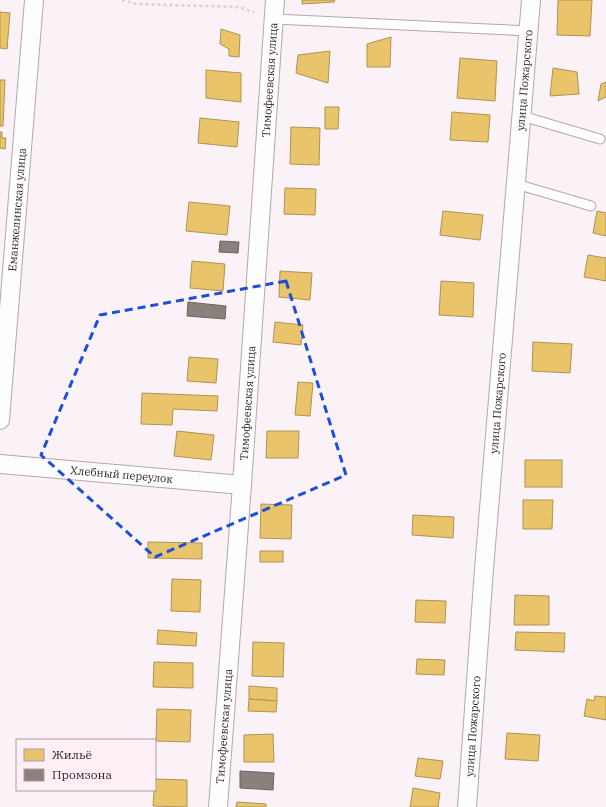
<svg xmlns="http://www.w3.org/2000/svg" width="606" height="807" viewBox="0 0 606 807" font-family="'IBM Plex Serif',serif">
  <rect width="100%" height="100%" fill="#faf2f6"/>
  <!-- homes -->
  <g fill="#e9c46a" stroke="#b09255">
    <polygon points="302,0 335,0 334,2 302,4"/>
    <polygon points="558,0 592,0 590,36 557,35"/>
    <polygon points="0,12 10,13 7,49 0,48"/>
    <polygon points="221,29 240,35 239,57 229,56 229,49 220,44"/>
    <polygon points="391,37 390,67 367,67 367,44"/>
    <polygon points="330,51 328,83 296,73 298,55"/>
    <polygon points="460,58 497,61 495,101 457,98"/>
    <polygon points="553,68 577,72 579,94 550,96"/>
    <polygon points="206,70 241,73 241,102 206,98"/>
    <polygon points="0,80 5,80 3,126 0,126"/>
    <polygon points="606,82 606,97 598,101 601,84"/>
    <polygon points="325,107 339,107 338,129 325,129"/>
    <polygon points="452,112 490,115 488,142 450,140"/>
    <polygon points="200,118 239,122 237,147 198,143"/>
    <polygon points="291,127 320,128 319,165 290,164"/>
    <polygon points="0,132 2,132 2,138 6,138 5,149 0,148"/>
    <polygon points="285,188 316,189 315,215 284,214"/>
    <polygon points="189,202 230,206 227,235 186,231"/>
    <polygon points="443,211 483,215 480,240 440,235"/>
    <polygon points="597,211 606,213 606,236 593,233"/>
    <polygon points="588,255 606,258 606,281 584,277"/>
    <polygon points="192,261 225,264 223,291 190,288"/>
    <polygon points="280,271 312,273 310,300 279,297"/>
    <polygon points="441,281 474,283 473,317 439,315"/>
    <polygon points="275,322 303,325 301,345 273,342"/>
    <polygon points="533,342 572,344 570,373 532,371"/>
    <polygon points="189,357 218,359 216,383 187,381"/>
    <polygon points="298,382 313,383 310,416 295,415"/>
    <polygon points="142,393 218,396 217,411 173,409 172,425 141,424"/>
    <polygon points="177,431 214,435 211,460 174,456"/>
    <polygon points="267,431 299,431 298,458 266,458"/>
    <rect x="525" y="460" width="37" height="27"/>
    <polygon points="523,500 553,500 552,529 523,529"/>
    <polygon points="261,504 292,505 291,539 260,538"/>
    <polygon points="413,515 454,517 453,538 412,535"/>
    <polygon points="148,542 202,543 202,559 148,558"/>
    <rect x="260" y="551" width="23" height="11"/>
    <polygon points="172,579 201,580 200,612 171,611"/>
    <polygon points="515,595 549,596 549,625 514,625"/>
    <polygon points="416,600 446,601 445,623 415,622"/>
    <polygon points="158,630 197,633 196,646 157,644"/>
    <polygon points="516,632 565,633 564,652 515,650"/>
    <polygon points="253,642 284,643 283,677 252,676"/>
    <polygon points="417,659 445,660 444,675 416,674"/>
    <polygon points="154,662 193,663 193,688 153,687"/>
    <polygon points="249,686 277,688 277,701 249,699"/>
    <polygon points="595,696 606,697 606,720 584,716 587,699 594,701"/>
    <polygon points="249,699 277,701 276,712 248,711"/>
    <polygon points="157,709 191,710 190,742 156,741"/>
    <polygon points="507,733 540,735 538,761 505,759"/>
    <polygon points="273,734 274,762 244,762 244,735"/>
    <polygon points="418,758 443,761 440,779 415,776"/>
    <polygon points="155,779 187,780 187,807 153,806"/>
    <polygon points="413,788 440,793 438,807 410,807"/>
    <polygon points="237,802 266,804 266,807 236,807"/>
  </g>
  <!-- industry -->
  <g fill="#8a817c" stroke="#6d6361">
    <polygon points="220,241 239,242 238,253 219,252"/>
    <polygon points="188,302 226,306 225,319 187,316"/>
    <polygon points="240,771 274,773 273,790 240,788"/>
  </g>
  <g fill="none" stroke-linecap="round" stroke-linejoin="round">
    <defs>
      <g id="lane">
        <polyline points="274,19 529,31"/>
        <polyline points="522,116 600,139"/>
        <polyline points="516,184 591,206"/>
      </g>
      <g id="street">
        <path id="s1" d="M0,420l34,-420"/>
        <path id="s2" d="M0,464l242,21"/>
        <path id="s3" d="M218,807l24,-322 33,-485"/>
        <path id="s4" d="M467,807l17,-238 47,-569"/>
      </g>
    </defs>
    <!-- lane casing -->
    <use href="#lane" stroke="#b2a8ad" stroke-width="11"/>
    <!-- street casing -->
    <use href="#street" stroke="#b2a8ad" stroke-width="20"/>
    <!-- path -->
    <polyline stroke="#d6d4d5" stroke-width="2.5" stroke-dasharray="3 3" stroke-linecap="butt" points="122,0 136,4 239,7 254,12"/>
    <!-- lane -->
    <use href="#lane" stroke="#fefdfe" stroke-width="9"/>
    <!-- street -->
    <use href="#street" stroke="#fefdfe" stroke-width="18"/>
  </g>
  <!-- marked area -->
  <path fill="none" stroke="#1d4ed8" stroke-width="3" stroke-dasharray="8 5" stroke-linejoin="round" d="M286,281l60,194 -191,82 -114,-102 59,-140z"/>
  <g text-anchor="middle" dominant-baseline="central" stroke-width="4" stroke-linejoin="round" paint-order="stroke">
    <!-- street labels -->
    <g font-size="11" fill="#2a1d23" stroke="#fdeff5">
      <text stroke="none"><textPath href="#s3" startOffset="729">Тимофеевская улица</textPath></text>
      <text stroke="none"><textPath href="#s4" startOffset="729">улица Пожарского</textPath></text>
      <text stroke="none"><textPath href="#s1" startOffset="211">Еманжелинская улица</textPath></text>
      <text stroke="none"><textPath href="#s4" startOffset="405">улица Пожарского</textPath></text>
      <text stroke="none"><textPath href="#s3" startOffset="405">Тимофеевская улица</textPath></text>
      <text stroke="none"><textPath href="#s2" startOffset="122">Хлебный переулок</textPath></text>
      <text stroke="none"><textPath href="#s4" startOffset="81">улица Пожарского</textPath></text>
      <text stroke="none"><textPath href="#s3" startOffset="81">Тимофеевская улица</textPath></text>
    </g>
  </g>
  <!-- legend -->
  <rect x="16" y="739" width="140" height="52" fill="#fdeff5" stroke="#a99ba1"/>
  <rect x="24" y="749" width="20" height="12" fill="#e9c46a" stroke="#a99ba1"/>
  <text x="52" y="759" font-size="12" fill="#2a1d23">Жильё</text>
  <rect x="24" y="769" width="20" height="12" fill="#8a817c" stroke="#a99ba1"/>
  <text x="52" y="779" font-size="12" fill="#2a1d23">Промзона</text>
</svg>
